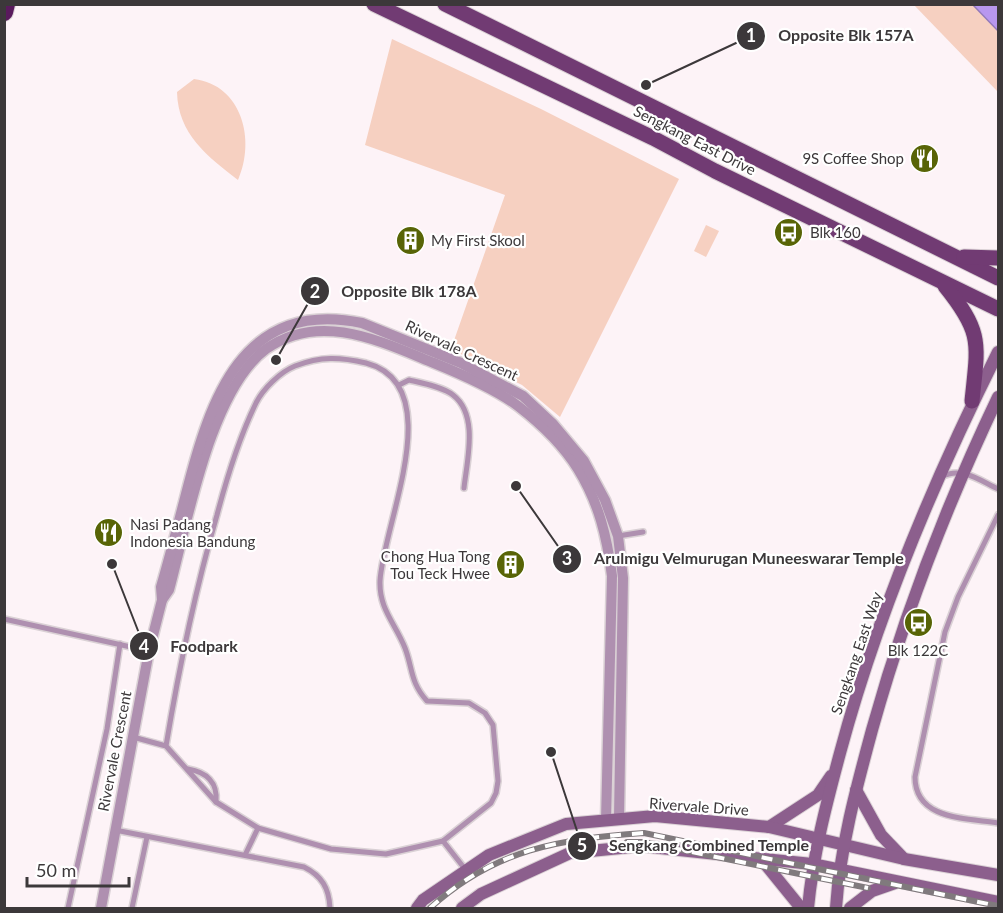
<svg xmlns="http://www.w3.org/2000/svg" width="1003" height="913" viewBox="0 0 1003 913" font-family="Lato,sans-serif">
  <rect width="100%" height="100%" fill="#fdf3f7"/>
  <!-- green -->
  <g fill="#f6d0c1">
    <polygon points="914,5 973,5 998,31 998,92"/>
    <polygon points="392,39 541,109 679,179 560,417 522,385 451,349 505,195 365,145"/>
    <path d="M194,79c48,6 62,61 44,101 -31,-24 -60,-46 -61,-88z"/>
    <polygon points="706,225 719,231 706,257 694,251"/>
  </g>
  <!-- water -->
  <polygon fill="#b897ef" stroke="#937ab9" stroke-width="1.5" points="973,5 998,5 998,31"/>
  <g fill="none" stroke-linecap="round" stroke-linejoin="round">
    <defs>
      <g id="lane">
        <path d="M399,385l10,-5c13,3 34,7 44,15 26,20 14,65 11,93"/>
        <path d="M941,477c21,-11 38,3 57,12"/>
        <path d="M998,515l-40,82 -13,35 -30,145c0,43 51,41 83,46"/>
        <polyline points="618,536 643,532"/>
        <polyline points="4,619 149,651"/>
        <path d="M133,737l33,9 50,56 42,26 73,21 55,5 57,-13 48,-38 5,-10 2,-12 -5,-56 -8,-12 -16,-10 -42,-2c-17,-19 -14,-32 -22,-53 -10,-25 -26,-39 -25,-67 3,-57 70,-196 -14,-218 -26,-6 -45,-7 -71,3 -15,6 -32,23 -39,37 -17,35 -29,74 -39,112 -22,76 -38,153 -51,231"/>
        <path d="M188,769c18,3 30,13 28,33"/>
        <path d="M115,830l189,37c18,9 25,21 26,41"/>
        <polyline points="443,841 465,869"/>
        <polyline points="245,855 258,828"/>
        <polyline points="68,908 107,729 120,644"/>
        <polyline points="132,908 147,837"/>
      </g>
      <g id="street">
        <path d="M162,600l7,-10c18,-66 41,-200 97,-241 54,-38 114,-8 168,14 27,11 60,25 84,43 22,17 45,39 60,63 21,34 29,68 34,107l-6,244"/>
        <path d="M101,908l48,-257 13,-51 -1,-13c9,-31 17,-62 25,-93 24,-94 56,-196 176,-171l99,40 62,33 30,28 31,37 21,39 13,36 5,42 -4,240"/>
      </g>
      <g id="secondary">
        <polyline points="856,790 881,835 904,859"/>
        <polyline points="769,827 818,795 831,776"/>
        <polyline points="762,860 801,908"/>
        <polyline points="417,908 423,900 489,855 566,824 655,816 769,827 904,859 998,875"/>
        <polyline points="462,908 481,894 570,853 641,846 812,864 998,902"/>
        <path d="M808,908c5,-53 18,-103 32,-155 37,-138 94,-273 158,-401"/>
        <path d="M836,908c4,-60 20,-119 36,-178 32,-115 75,-226 126,-333"/>
        <polyline points="850,908 872,891 895,883"/>
      </g>
      <g id="primary">
        <polyline points="374,4 653,138 715,171 998,309"/>
        <polyline points="445,4 998,278"/>
        <polyline points="964,257 998,258"/>
        <path d="M945,286c38,47 33,57 27,115"/>
      </g>
      <polyline id="highway" points="4,12 6,4"/>
    </defs>
    <!-- lane casing -->
    <use href="#lane" stroke="#dad1d5" stroke-width="8"/>
    <!-- street casing -->
    <use href="#street" stroke="#dad1d5" stroke-width="13"/>
    <!-- secondary casing -->
    <use href="#secondary" stroke="#dad1d5" stroke-width="14"/>
    <!-- primary casing -->
    <use href="#primary" stroke="#dad1d5" stroke-width="17"/>
    <!-- highway casing -->
    <use href="#highway" stroke="#dad1d5" stroke-width="20"/>
    <!-- lane -->
    <use href="#lane" stroke="#af90b0" stroke-width="5"/>
    <!-- street -->
    <use href="#street" stroke="#af90b0" stroke-width="10"/>
    <!-- secondary -->
    <use href="#secondary" stroke="#8c5f8d" stroke-width="12"/>
    <!-- primary -->
    <use href="#primary" stroke="#713b73" stroke-width="15"/>
    <!-- highway -->
    <use href="#highway" stroke="#5a1a5d" stroke-width="18"/>
    <defs>
      <g id="rail">
        <polyline points="627,842 643,842 868,888"/>
        <path d="M430,908c65,-59 129,-69 214,-75l354,73"/>
      </g>
    </defs>
    <!-- rail casing -->
    <use href="#rail" stroke="#807a7d" stroke-width="6"/>
    <!-- rail -->
    <use href="#rail" stroke="#fff" stroke-width="4" stroke-dasharray="11" stroke-linecap="butt"/>
  </g>
  <!-- icons -->
  <defs>
    <symbol id="restaurant-disc" viewBox="-11 -11 22 22"><circle r="9.5" fill="#586406" stroke="#fff"/><path d="M-5-6h1v4h1v-4h1v4h1v-4h1v5L-1.5 .5V6h-2V.5L-5-1ZM5-6V6H3V1.5H1.5Q1.5-4 5-6Z" fill="#fff"/></symbol>
    <symbol id="bus-disc" viewBox="-11 -11 22 22"><circle r="9.5" fill="#586406" stroke="#fff"/><path d="M-5-6H5V4H4V6H2V4H-2V6H-4V4H-5ZM-3.5-4V0h7V-4ZM-3.5 1.2v1.5H-2V1.2ZM2 1.2v1.5H3.5V1.2Z" fill="#fff"/></symbol>
    <symbol id="building-disc" viewBox="-11 -11 22 22"><circle r="9.5" fill="#586406" stroke="#fff"/><path d="M-4-6H4V6H1V3H-1V6H-4ZM-2.5-4.3h1.7v1.8h-1.7ZM.8-4.3h1.7v1.8H.8ZM-2.5-1h1.7V.8h-1.7ZM.8-1h1.7V.8H.8Z" fill="#fff"/></symbol>
  </defs>
  <g fill-rule="evenodd">
    <use href="#restaurant-disc" x="908" y="142" width="33" height="33"/>
    <use href="#bus-disc" x="772" y="216" width="33" height="33"/>
    <use href="#building-disc" x="394" y="224" width="33" height="33"/>
    <use href="#restaurant-disc" x="92" y="516" width="33" height="33"/>
    <use href="#building-disc" x="494" y="548" width="33" height="33"/>
    <use href="#bus-disc" x="902" y="606" width="33" height="33"/>
  </g>
  <g text-anchor="middle" dominant-baseline="central" stroke-width="4.5" stroke-linejoin="round" paint-order="stroke">
    <!-- street labels -->
    <g font-size="15" fill="#3c383a" stroke="#fff">
      <text transform="translate(695 140) rotate(27)">Sengkang East Drive</text>
      <text transform="translate(462 350) rotate(25)">Rivervale Crescent</text>
      <text transform="translate(856 653) rotate(-71)">Sengkang East Way</text>
      <text transform="translate(114 751) rotate(-79)">Rivervale Crescent</text>
      <text transform="translate(699 806) rotate(4)">Rivervale Drive</text>
    </g>
    <!-- poi labels -->
    <g font-size="15" fill="#3c383a" stroke="#fff" text-anchor="start">
      <text x="904" y="158" text-anchor="end">9S Coffee Shop</text>
      <text x="810" y="232">Blk 160</text>
      <text x="431" y="240">My First Skool</text>
      <text x="130" y="524">Nasi Padang<tspan x="130" dy="17">Indonesia Bandung</tspan></text>
      <text x="490" y="556" text-anchor="end">Chong Hua Tong<tspan x="490" dy="17">Tou Teck Hwee</tspan></text>
      <text x="918" y="650" text-anchor="middle">Blk 122C</text>
    </g>
  </g>
  <!-- callouts -->
  <path fill="none" stroke="#3c383a" stroke-width="2" d="M646 85L751 36M276 360L315 291M516 486L567 559M112 564L144 646M551 752L582 846"/>
  <g fill="#3c383a" stroke="#fff" stroke-width="2">
    <circle cx="646" cy="85" r="6"/>
    <circle cx="276" cy="360" r="6"/>
    <circle cx="516" cy="486" r="6"/>
    <circle cx="112" cy="564" r="6"/>
    <circle cx="551" cy="752" r="6"/>
    <circle cx="751" cy="36" r="15"/>
    <circle cx="315" cy="291" r="15"/>
    <circle cx="567" cy="559" r="15"/>
    <circle cx="144" cy="646" r="15"/>
    <circle cx="582" cy="846" r="15"/>
  </g>
  <g font-size="18" text-anchor="middle" font-weight="bold" fill="#fff">
    <text x="751" y="42">1</text>
    <text x="315" y="298">2</text>
    <text x="567" y="565">3</text>
    <text x="144" y="653">4</text>
    <text x="582" y="852">5</text>
  </g>
  <g font-size="16" text-anchor="middle" font-weight="bold" fill="#3c383a" stroke="#fff" stroke-width="4.5" stroke-linejoin="round" paint-order="stroke">
    <text x="846" y="41">Opposite Blk 157A</text>
    <text x="409" y="297">Opposite Blk 178A</text>
    <text x="749" y="564">Arulmigu Velmurugan Muneeswarar Temple</text>
    <text x="204" y="652">Foodpark</text>
    <text x="709" y="851">Sengkang Combined Temple</text>
  </g>
  <!-- border -->
  <rect width="1003" height="913" fill="none" stroke="#3c383a" stroke-width="12"/>
  <!-- scale -->
  <path d="M27 877v9h102v-9" fill="none" stroke="#3c383a" stroke-width="3"/>
  <text x="36" y="877" font-size="18" fill="#3c383a" stroke="#ffffff" stroke-width="4.5" paint-order="stroke">50 m</text>
</svg>
